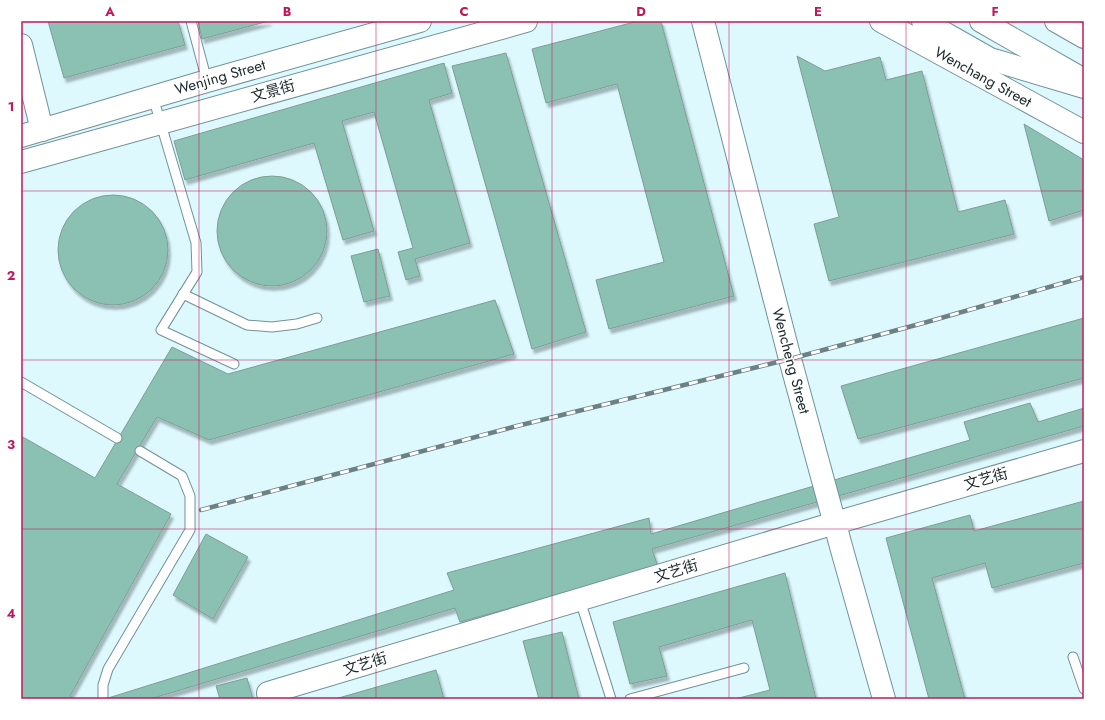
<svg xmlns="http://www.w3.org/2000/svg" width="1105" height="720" viewBox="0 0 1105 720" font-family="Jost,'Noto Sans SC',sans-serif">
  <defs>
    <filter id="shadow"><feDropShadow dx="2.5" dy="4.5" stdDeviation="1" flood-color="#0004"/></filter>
  </defs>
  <rect width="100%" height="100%" fill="#ddf9fe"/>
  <!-- building -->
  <g fill="#8bc1b2" stroke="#7e9e95" filter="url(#shadow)">
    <polygon points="48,21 178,21 185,45 64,78"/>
    <polygon points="198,21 269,21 202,39"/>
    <polygon points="638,21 661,21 734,296 609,329 596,280 664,262 617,84 546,103 532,49"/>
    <polygon points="506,53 586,332 532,349 452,66"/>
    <polygon points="797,56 825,71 880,57 886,80 922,71 958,212 1005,200 1014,234 829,281 814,224 839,217"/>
    <polygon points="444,63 452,93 429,100 470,243 415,259 420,276 406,280 398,252 413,248 374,112 342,121 374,231 343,240 314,143 185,180 174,141"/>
    <polygon points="1024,124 1084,160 1084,210 1049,221"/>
    <circle cx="272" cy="231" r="55"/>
    <circle cx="113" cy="250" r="55"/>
    <polygon points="378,249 390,296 364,302 351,256"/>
    <polygon points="495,300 514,354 209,440 157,417 117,484 171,514 70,696 75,699 21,699 21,436 95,478 172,347 228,374"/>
    <polygon points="1084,318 1084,378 858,439 841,386"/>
    <polygon points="1030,403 1038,422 1084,408 1084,426 652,549 658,567 460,622 455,608 150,699 105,699 454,590 447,573 649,518 651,534 970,440 964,422"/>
    <polygon points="1084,501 1084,563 992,588 985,563 932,578 965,699 929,699 886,538 970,515 974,531"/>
    <polygon points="206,534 248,557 213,619 173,595"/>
    <polygon points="785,573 816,699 735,699 770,690 752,620 659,647 667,676 630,684 613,622"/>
    <polygon points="562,632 579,699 539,699 523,641"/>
    <polygon points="436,670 444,699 335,699"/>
    <polygon points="247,678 253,699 220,699 216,686"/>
  </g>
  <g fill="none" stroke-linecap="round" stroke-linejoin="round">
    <defs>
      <g id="lane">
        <polyline points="191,21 207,81"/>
        <polyline points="153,97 196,243 197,272 161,330 234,364"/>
        <polyline points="183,294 247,325 272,327 297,324 317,318"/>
        <polyline points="21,382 117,438"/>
        <polyline points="580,600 611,699"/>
        <polyline points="1073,657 1084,689"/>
        <polyline points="103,697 103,685 108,669 190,530 190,496 182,476 140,451"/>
        <polyline points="630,699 744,668"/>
      </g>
      <g id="secondary">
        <polyline points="703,21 790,359 842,550 884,699"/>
        <polyline points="21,45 42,130"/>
        <polyline points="21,136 207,81 420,21"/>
        <polyline points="21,162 526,21"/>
        <polyline points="268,693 835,523 1084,451"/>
      </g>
      <g id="highway">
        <polyline points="881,21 1084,132"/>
        <polyline points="923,21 990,59 1084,87"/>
        <polyline points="981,21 1077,76"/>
        <polyline points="1056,21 1084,37"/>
      </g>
    </defs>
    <!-- lane casing -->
    <use href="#lane" stroke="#719298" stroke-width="11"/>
    <!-- secondary casing -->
    <use href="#secondary" stroke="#719298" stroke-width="24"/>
    <!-- highway casing -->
    <use href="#highway" stroke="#719298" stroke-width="24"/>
    <!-- lane -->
    <use href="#lane" stroke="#fff" stroke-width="9"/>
    <!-- secondary -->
    <use href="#secondary" stroke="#fff" stroke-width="22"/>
    <!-- highway -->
    <use href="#highway" stroke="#fff" stroke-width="22"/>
    <defs>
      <polyline id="rail" points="201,510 517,426 790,359 927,322 1084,277"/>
    </defs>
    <!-- rail casing -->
    <use href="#rail" stroke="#6d8184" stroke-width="4.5"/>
    <!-- rail -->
    <use href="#rail" stroke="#fff" stroke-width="3" stroke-dasharray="9" stroke-linecap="butt"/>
  </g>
  <!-- grid -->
  <path fill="none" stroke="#c2185b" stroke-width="1" stroke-opacity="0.55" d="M199,21v678M376,21v678M552,21v678M729,21v678M906,21v678M21,191h1063M21,360h1063M21,529h1063"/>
  <g text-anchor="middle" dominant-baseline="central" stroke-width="3" stroke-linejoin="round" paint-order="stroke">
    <!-- street labels -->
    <g font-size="15" fill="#1c2a2c" stroke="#fff">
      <text transform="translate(220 77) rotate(-16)">Wenjing Street</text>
      <text transform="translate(983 77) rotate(29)">Wenchang Street</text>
      <text transform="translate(273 91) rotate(-16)">文景街</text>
      <text transform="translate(791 361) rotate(75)">Wencheng Street</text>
      <text transform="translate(986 479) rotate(-16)">文艺街</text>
      <text transform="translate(676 571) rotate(-17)">文艺街</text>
      <text transform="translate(365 664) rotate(-17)">文艺街</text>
    </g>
  </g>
  <!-- border -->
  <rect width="1105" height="720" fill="none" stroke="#ffffff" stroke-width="44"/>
  <rect x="22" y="22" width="1061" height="676" fill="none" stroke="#c2185b" stroke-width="1.5"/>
  <g font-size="13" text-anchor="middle" font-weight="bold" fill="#c2185b">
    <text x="110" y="16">A</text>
    <text x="287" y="16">B</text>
    <text x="464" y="16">C</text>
    <text x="641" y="16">D</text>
    <text x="818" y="16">E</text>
    <text x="995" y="16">F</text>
    <text x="11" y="111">1</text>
    <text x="11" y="280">2</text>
    <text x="11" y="449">3</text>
    <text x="11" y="618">4</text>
  </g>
</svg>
